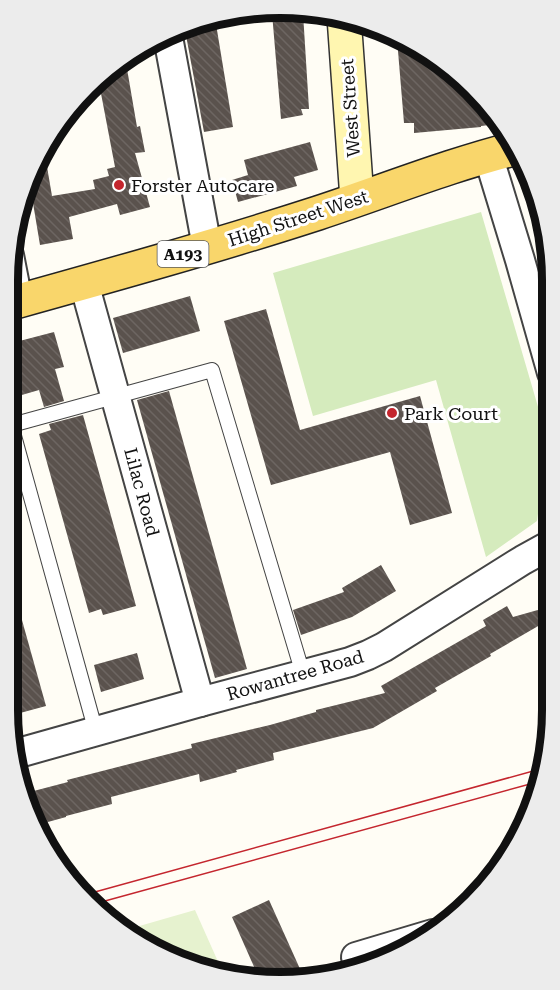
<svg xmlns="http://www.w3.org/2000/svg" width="560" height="990" viewBox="0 0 560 990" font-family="'Roboto Serif',serif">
  <defs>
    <pattern id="building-back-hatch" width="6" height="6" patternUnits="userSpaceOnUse" patternTransform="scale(1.5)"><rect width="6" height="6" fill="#5a524d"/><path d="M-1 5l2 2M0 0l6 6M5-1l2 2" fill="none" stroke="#6d6662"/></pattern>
  </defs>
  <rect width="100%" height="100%" fill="#fffdf5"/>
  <!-- grass -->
  <polygon fill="#d5ebbd" points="481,212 548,441 537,521 486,557 436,380 313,416 273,273"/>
  <!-- pitch -->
  <polygon fill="#e6f2cf" points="195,910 224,975 209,973 128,936 122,931"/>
  <!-- building -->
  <g fill="url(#building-back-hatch)">
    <polygon points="272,13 303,13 309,109 301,109 303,115 281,119"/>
    <polygon points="215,18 233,127 204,132 185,30"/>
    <polygon points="397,39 431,53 498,124 481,126 481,127 414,133 414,123 404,123"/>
    <polygon points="125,57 137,127 140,126 145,152 135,153 150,207 120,215 117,204 69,217 73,239 40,245 29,179 44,149 52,196 95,189 93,180 109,176 107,169 115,167 99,83"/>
    <polygon points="310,142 318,170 294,177 297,186 238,202 232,180 248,175 244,160"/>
    <polygon points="190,296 200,331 123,353 113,318"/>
    <polygon points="266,309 300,430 420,396 452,513 410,525 390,452 271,485 224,321"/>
    <polygon points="54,332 64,367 55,369 64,401 44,407 39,390 8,399 8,344"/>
    <polygon points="169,391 247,669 215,678 137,400"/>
    <polygon points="83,415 136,606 103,615 101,609 89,613 39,434 51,430 49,424"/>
    <polygon points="381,565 396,591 352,617 301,635 293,610 344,592 342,588"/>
    <polygon points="13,588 46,706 9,716 8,589"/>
    <polygon points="507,606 513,617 552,606 552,618 490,654 491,656 435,688 437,691 373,728 273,753 274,760 236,770 237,772 200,782 199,774 111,797 112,804 66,816 66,817 37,825 32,816 26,793 68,782 67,780 192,748 191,744 270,725 316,712 316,710 385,693 381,686 486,626 483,620"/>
    <polygon points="137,653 144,679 101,692 94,665"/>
    <polygon points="269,900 305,980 297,982 259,978 232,917"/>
  </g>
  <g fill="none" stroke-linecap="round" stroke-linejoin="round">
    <defs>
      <g id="lane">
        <polyline points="11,425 96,732"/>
        <polyline points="8,426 212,370 303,674"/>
      </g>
      <g id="street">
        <polyline points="168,37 207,247"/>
        <polyline points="488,155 520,260 552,373"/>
        <polyline points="9,255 18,301"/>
        <polyline points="84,283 200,702"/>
        <polyline points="15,754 200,702 350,662 368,655 384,647 523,560 552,544"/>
        <polyline points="356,957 433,934"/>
      </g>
      <polyline id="secondary" points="344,17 357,199"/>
      <path id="primary" d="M8,304c104,-29 208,-58 310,-91 67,-22 131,-48 199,-65"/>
    </defs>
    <!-- lane casing -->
    <use href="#lane" stroke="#444" stroke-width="16"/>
    <!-- street casing -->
    <use href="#street" stroke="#444" stroke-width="32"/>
    <!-- secondary casing -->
    <use href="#secondary" stroke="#333" stroke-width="36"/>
    <!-- primary casing -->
    <use href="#primary" stroke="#222" stroke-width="36"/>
    <!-- lane -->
    <use href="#lane" stroke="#fff" stroke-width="14"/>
    <!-- street -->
    <use href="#street" stroke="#fff" stroke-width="28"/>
    <!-- secondary -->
    <use href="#secondary" stroke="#fff6b0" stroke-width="33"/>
    <!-- primary -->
    <use href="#primary" stroke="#f9d66b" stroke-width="33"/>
    <!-- tram -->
    <g stroke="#c4262e" stroke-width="1.5">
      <polyline points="84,895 544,768"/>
      <polyline points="94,904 541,781"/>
    </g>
  </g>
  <!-- markers -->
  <g fill="#c4262e" stroke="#fff" stroke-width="2">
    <circle cx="119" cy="185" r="6"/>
    <circle cx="392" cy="413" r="6"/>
  </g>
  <g text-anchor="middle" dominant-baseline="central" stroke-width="6" stroke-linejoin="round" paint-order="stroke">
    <!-- shield labels -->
    <rect fill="#fff" stroke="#585858" stroke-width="1.5" x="157.5" y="241" width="51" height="26" rx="4.5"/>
    <g font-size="16" font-weight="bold" fill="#111">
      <text x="183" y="254">A193</text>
    </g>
    <!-- street labels -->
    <g font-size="18" fill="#111" stroke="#fff">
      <text transform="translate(350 108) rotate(-94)">West Street</text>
      <text transform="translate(298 218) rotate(-18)">High Street West</text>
      <text transform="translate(142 492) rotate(75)">Lilac Road</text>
      <text transform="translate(295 675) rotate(-16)">Rowantree Road</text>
    </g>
    <!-- poi labels -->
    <g font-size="18" fill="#111" stroke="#fff" text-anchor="start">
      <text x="131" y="185">Forster Autocare</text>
      <text x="404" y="413">Park Court</text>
    </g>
  </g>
  <!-- crop -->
  <path d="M0 0H560V990H0ZM280 18H280A262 262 0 0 1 542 280V710A262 262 0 0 1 280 972H280A262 262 0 0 1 18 710V280A262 262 0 0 1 280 18Z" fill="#ececec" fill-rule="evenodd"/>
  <path fill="none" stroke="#111" stroke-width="8" d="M280 18H280A262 262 0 0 1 542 280V710A262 262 0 0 1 280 972H280A262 262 0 0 1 18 710V280A262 262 0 0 1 280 18Z"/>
</svg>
